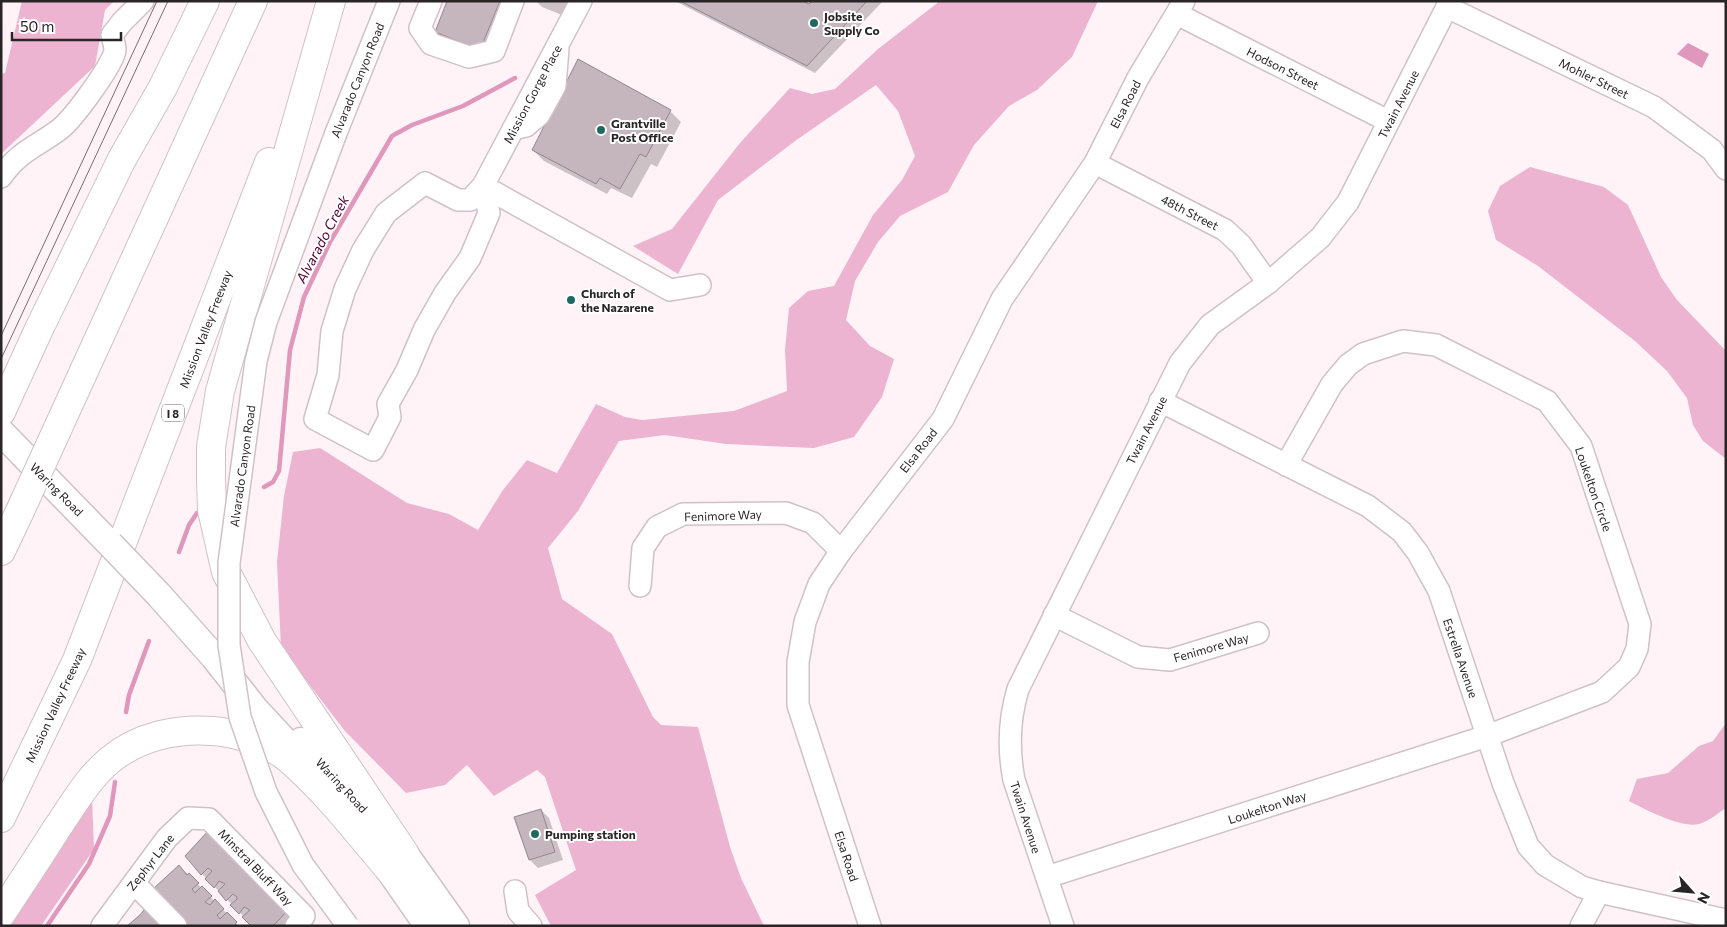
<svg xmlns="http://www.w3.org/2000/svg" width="1727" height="927" viewBox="0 0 1727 927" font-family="Commissioner,sans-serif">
  <rect width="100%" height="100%" fill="#fff3f8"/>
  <!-- green -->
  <g fill="#ecb4d0">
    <polygon points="22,1 114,1 105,10 95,66 1,154 1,74 5,73"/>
    <polygon points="940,1 1098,1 1072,57 1037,90 1009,106 974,145 948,192 900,216 878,242 855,281 846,320 870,346 894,359 882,397 854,437 814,448 726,444 665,435 619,441 578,511 548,548 562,599 612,634 653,717 661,725 698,727 730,847 741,878 764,926 551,926 535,895 576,870 545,777 537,770 494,796 467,765 445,785 406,793 345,731 281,648 277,562 284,496 293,452 320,448 407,503 449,514 478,530 503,490 527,460 557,473 596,404 625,417 642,420 734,411 787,391 785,350 789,308 808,291 834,286 873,215 902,180 915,156 898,111 876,85 795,141 718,200 678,274 633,246 672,229 740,143 790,88 812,94 835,89 878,49"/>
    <polygon points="1530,167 1604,187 1628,205 1661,277 1677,300 1726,351 1726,459 1703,441 1693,425 1687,398 1667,371 1635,341 1538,266 1496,240 1488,211 1500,186"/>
    <path d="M1726,723v85c-9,6 -17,13 -27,16 -16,5 -55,-15 -70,-23l8,-22 31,-6 31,-27 14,-5z"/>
    <polygon points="92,798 94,849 41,926 7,926"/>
  </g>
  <!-- water -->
  <polygon fill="#df97bb" points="1688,43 1709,54 1702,68 1677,54"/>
  <!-- shadow -->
  <g fill="#0003">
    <polygon points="449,1 515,1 491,60 447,42 436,32"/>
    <polygon points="536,1 574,1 567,17 542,7"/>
    <polygon points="675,1 800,1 809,6 814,1 883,1 815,73"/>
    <polygon points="670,111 681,122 657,167 651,164 632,198 611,188 607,194 544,161 533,150"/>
    <polygon points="541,810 549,818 563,860 538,868 530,860 516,818"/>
    <polygon points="211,830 299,921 294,926 253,926 202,874"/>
    <polygon points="179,867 189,875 239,926 189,926"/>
  </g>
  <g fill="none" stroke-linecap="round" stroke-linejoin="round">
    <!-- stream -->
    <g stroke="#df97bb" stroke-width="4.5">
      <polyline points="264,487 273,482 279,471 290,350 304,297 330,242 392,136 412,125 463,106 515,78"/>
      <polyline points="179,552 189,525 197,513"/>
      <polyline points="126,712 129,695 149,641"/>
      <polyline points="47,926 89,864 110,816 115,782"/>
    </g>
  </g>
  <!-- building -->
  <g fill="#c4b6bc" stroke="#93868c">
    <polygon points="447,1 500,1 480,50 435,32"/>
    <polygon points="680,1 803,1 809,4 812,1 867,1 807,66"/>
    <polygon points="578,59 671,110 646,157 640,154 620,189 600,178 596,184 532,150"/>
    <polygon points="541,809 555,852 529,860 514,817"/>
    <polygon points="211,828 289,909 273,926 251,926 242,917 250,910 244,907 239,914 230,905 237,899 237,897 233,894 226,901 218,891 225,884 219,881 214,888 205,879 212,871 208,868 201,875 185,856"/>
    <polygon points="179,865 187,875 189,873 199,883 192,889 195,893 202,886 212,896 205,902 210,905 215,899 224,909 217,915 220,919 227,912 237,922 235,924 237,926 187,926 152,890"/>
    <polygon points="147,906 166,926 127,926 140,915"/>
  </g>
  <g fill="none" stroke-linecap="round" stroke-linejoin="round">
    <defs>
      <g id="minor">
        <polyline points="431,1 420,28 431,44 469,57 494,51 513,1"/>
        <polyline points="581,1 483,186 670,290 700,285"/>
        <polyline points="1447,7 1654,107 1712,150 1726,169"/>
        <polyline points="1177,14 1388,121"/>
        <polyline points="513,129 526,126 539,115 555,86 558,49"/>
        <polyline points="336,133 389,1"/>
        <polyline points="1095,163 1225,230 1241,245 1268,283"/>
        <path d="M1,177c18,-26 37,-31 59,-48 12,-9 54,-65 55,-79 0,-4 -2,-10 -3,-15l10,-13 21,-21"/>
        <polygon points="425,183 458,200 470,200 483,186 489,213 470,258 445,293 424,330 407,370 388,404 390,417 373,450 315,419 328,375 332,331 345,289 363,250 386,213"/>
        <polyline points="1160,401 1368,506 1402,532 1418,553 1439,591 1503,783 1528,846 1545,865 1582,887 1599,892 1726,920"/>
        <polyline points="640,586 643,548 657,527 683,514 786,513 813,523 841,551"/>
        <polyline points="1054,615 1138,657 1170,660 1258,633"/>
        <polyline points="1047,877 1487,736 1602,692 1629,667 1637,649 1640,624 1581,446 1547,401 1436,345 1403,341 1363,354 1348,365 1332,384 1286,465"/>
        <polyline points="134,883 176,926"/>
        <polyline points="515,891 518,911 531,926"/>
        <polyline points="102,926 167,838 188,818 209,819 304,916 296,926"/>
        <polyline points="870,926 798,705 798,662 805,622 819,584 841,551 943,419 1002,299 1095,163 1138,78 1184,1"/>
        <path d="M1063,926l-49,-146c-6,-31 -5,-61 4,-91l162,-326 30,-38 58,-42 52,-45 28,-36 102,-201"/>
        <polyline points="1581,926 1599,892"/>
      </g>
      <g id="major">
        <polyline points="1,432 110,544"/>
        <polyline points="159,595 214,657 255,709 306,764"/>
        <polyline points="301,741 405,854 456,926"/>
        <polyline points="380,857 428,926"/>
      </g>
      <g id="highway">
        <polyline points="331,1 220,391 211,447 211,478 212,510 226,572 262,641 405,854"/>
        <polyline points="1,412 39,329 122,159 163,87 205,1"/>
        <polyline points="57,430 253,1"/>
        <polyline points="1,551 20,511"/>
        <polyline points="1,818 77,660 269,162"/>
        <path d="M1,914c19,-29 38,-57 56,-86 16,-23 31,-50 53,-68 29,-24 68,-32 103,-29 25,2 58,12 77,29 39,34 71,77 104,115"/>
      </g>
    </defs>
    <!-- minor casing -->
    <use href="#minor" stroke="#d0c1c8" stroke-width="24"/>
    <!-- major casing -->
    <use href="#major" stroke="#d0c1c8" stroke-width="29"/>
    <!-- highway casing -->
    <use href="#highway" stroke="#d0c1c8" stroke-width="30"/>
    <!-- minor -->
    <use href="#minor" stroke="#fff" stroke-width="21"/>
    <!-- major -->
    <use href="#major" stroke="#fff" stroke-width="26"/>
    <!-- highway -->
    <use href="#highway" stroke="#fff" stroke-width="28"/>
    <!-- tram -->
    <g stroke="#776f72" stroke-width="1">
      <polyline points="1,336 157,1"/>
      <polyline points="1,359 168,1"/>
    </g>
    <defs>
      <polyline id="minor-bridge" points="336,133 266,322 256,361 229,563 229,645 240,717 266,792 303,865 348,926"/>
      <polyline id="major-bridge" points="110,544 159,595"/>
      <polyline id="highway-bridge" points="20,511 57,430"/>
    </defs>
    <!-- minor-bridge casing -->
    <use href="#minor-bridge" stroke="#d0c1c8" stroke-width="24" stroke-linecap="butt"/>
    <!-- major-bridge casing -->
    <use href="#major-bridge" stroke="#d0c1c8" stroke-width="29" stroke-linecap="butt"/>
    <!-- highway-bridge casing -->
    <use href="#highway-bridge" stroke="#d0c1c8" stroke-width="30" stroke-linecap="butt"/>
    <!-- minor-bridge -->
    <use href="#minor-bridge" stroke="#fff" stroke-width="21"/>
    <!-- major-bridge -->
    <use href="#major-bridge" stroke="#fff" stroke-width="26"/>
    <!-- highway-bridge -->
    <use href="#highway-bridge" stroke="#fff" stroke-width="28"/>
  </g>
  <!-- markers -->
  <g fill="#1f6963" stroke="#fff" stroke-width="2">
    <circle cx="814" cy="23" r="5"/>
    <circle cx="601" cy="130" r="5"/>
    <circle cx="571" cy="300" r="5"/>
    <circle cx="535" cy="834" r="5"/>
  </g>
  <g text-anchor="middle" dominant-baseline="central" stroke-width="4" stroke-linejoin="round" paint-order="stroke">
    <!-- shield labels -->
    <rect fill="#fff" stroke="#696667" stroke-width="1" x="162" y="404.5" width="22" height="17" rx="4"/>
    <g font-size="11" font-weight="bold" fill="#292426">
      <text x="173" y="413">I 8</text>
    </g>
    <!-- poi labels -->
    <g font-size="12" font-weight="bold" fill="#292426" stroke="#fff" text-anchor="start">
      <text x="824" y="16">Jobsite<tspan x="824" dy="14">Supply Co</tspan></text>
      <text x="611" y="123">Grantville<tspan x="611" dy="14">Post Office</tspan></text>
      <text x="581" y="293">Church of<tspan x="581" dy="14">the Nazarene</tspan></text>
      <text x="545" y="834">Pumping station</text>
    </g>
    <!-- street labels -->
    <g font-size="12" fill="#292426" stroke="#fff">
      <text transform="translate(1283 68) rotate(27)">Hodson Street</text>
      <text transform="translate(1594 78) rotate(26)">Mohler Street</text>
      <text transform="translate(357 80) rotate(-68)">Alvarado Canyon Road</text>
      <text transform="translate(532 94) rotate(-62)">Mission Gorge Place</text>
      <text transform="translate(1125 104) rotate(-63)">Elsa Road</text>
      <text transform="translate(1398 104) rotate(-63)">Twain Avenue</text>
      <text transform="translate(1190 212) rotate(27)">48th Street</text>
      <text transform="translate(205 329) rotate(-69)">Mission Valley Freeway</text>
      <text transform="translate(1146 430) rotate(-63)">Twain Avenue</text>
      <text transform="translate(918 450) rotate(-52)">Elsa Road</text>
      <text transform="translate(242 466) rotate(-82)">Alvarado Canyon Road</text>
      <text transform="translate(57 489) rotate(45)">Waring Road</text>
      <text transform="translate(1594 489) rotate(71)">Loukelton Circle</text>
      <text transform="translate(723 515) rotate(-2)">Fenimore Way</text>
      <text transform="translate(1211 647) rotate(-16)">Fenimore Way</text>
      <text transform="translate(1461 658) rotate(71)">Estrella Avenue</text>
      <text transform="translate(55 705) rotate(-65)">Mission Valley Freeway</text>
      <text transform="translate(342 785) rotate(47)">Waring Road</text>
      <text transform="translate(1267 807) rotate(-18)">Loukelton Way</text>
      <text transform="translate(1026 817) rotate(72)">Twain Avenue</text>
      <text transform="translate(847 856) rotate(72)">Elsa Road</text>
      <text transform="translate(150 862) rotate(-52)">Zephyr Lane</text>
      <text transform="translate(256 867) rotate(46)">Minstral Bluff Way</text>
    </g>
    <!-- water labels -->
    <g font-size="14" font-style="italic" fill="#550038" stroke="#fff">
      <text transform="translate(322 239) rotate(-62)">Alvarado Creek</text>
    </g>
  </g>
  <!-- border -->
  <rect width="1727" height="927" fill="none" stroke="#292426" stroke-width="5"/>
  <!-- north arrow -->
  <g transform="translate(1692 892) rotate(117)" stroke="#ffffff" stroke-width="4" paint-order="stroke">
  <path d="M0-4L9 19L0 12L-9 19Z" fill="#292426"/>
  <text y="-8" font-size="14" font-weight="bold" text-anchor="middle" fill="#292426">N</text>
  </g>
  <!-- scale -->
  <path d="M12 32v8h109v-8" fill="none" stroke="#292426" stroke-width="2.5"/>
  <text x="20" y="32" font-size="15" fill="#292426" stroke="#ffffff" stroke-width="4" paint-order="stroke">50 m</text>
</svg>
